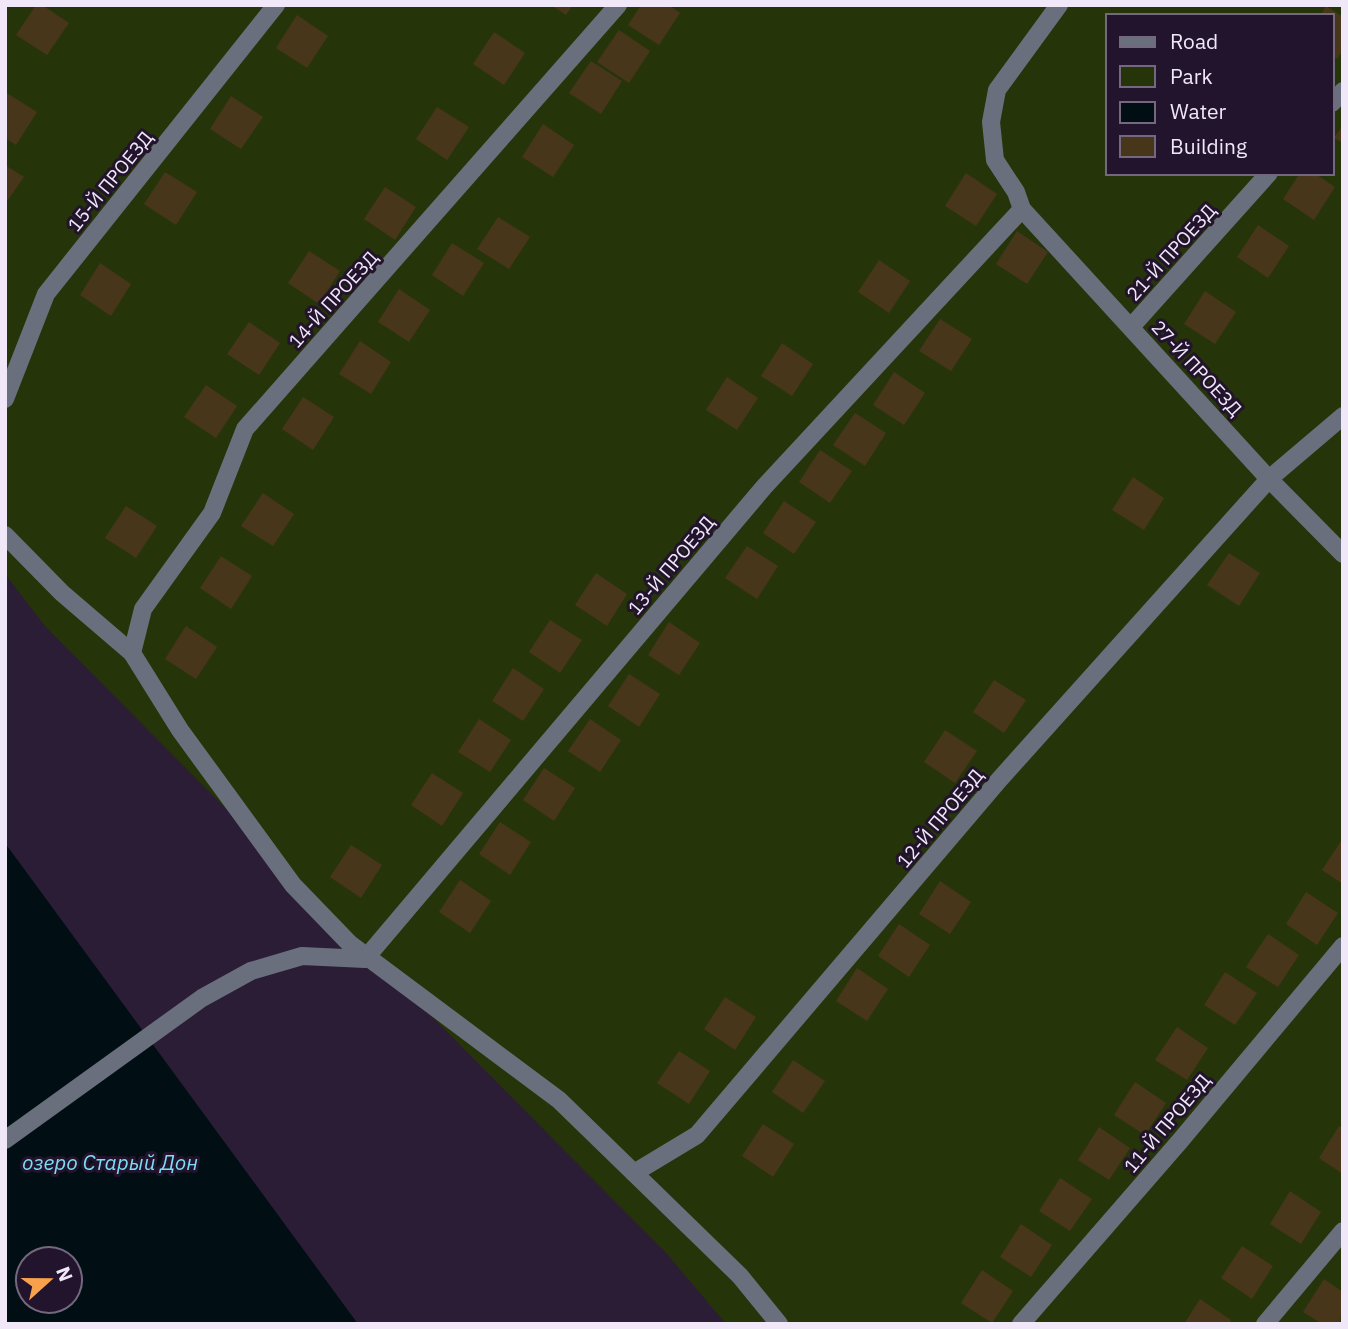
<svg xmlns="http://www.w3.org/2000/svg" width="1348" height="1329" viewBox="0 0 1348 1329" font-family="'IBM Plex Sans',sans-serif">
  <rect width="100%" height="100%" fill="#2b1d36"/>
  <!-- green -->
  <path fill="#263409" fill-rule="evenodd" d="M5,5h1338v1319h-617l-59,-70 -622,-628 -40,-52zM1108,16h224v157h-224z"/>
  <!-- water -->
  <path fill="#010f14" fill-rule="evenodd" d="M5,843l353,481h-353zM28,1259h42v42h-42z"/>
  <!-- building -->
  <g fill="#48361b">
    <polygon points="36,5 42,5 69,23 47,55 16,35"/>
    <polygon points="551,5 573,5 566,15"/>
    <polygon points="641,5 669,5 680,13 659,45 628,25"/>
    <polygon points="1326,6 1343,17 1343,50 1337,59 1332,56 1332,16 1320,16"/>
    <polygon points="297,15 328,36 307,68 276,48"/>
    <polygon points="619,30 650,51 629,83 597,62"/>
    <polygon points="494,32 525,53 504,85 473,64"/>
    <polygon points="591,61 622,81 601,114 569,93"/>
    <polygon points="5,92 37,112 16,145 5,138"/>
    <polygon points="231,96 263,117 241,149 210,129"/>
    <polygon points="437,107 469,127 447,160 416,139"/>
    <polygon points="543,124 574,145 553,177 522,157"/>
    <polygon points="1343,125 1343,143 1334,138"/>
    <polygon points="5,165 24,177 5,204"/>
    <polygon points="165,172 197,192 176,225 144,204"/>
    <polygon points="966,173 997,194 976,226 945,206"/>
    <polygon points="1300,173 1314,173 1335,187 1314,220 1283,199"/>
    <polygon points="385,187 416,207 395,240 364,219"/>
    <polygon points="498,217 530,237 509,269 477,249"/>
    <polygon points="1258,225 1289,246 1268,278 1237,257"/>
    <polygon points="1017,231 1048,252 1027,284 996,264"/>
    <polygon points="452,243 484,263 463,296 432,275"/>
    <polygon points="309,251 340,271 319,304 288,283"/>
    <polygon points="879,260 910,281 889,313 858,292"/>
    <polygon points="100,263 131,284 111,316 80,295"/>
    <polygon points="399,289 430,310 409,342 378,322"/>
    <polygon points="1205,291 1236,312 1215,344 1184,324"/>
    <polygon points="940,319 972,339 951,371 919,351"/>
    <polygon points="249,322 280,343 259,375 227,354"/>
    <polygon points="360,341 391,362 371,394 339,374"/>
    <polygon points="782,343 813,364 792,396 761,376"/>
    <polygon points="894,372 925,393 904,425 873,405"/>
    <polygon points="727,377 758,398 737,430 706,410"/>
    <polygon points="206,385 237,406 216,438 184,417"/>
    <polygon points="303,397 334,417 313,450 282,429"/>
    <polygon points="855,413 886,433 865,466 833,445"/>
    <polygon points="820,450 852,471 830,503 799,482"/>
    <polygon points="1133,477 1164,498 1144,530 1112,510"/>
    <polygon points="263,493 294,514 273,546 241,526"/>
    <polygon points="784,501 816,522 794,554 763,533"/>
    <polygon points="126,506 157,526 136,558 105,538"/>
    <polygon points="747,546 778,566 757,599 725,578"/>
    <polygon points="1229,553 1260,573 1239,606 1207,585"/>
    <polygon points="221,556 252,576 231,609 200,588"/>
    <polygon points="596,573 627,594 607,626 575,605"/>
    <polygon points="550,620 582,640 560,673 529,652"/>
    <polygon points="669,622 700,643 679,675 648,655"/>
    <polygon points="186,626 217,647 196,679 165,659"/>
    <polygon points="513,668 544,689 523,721 492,701"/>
    <polygon points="629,674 660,694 639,727 608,706"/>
    <polygon points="994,680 1026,700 1004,733 973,712"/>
    <polygon points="479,719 511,740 490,772 458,752"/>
    <polygon points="590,719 621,740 600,772 568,751"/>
    <polygon points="945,730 977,751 955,783 924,762"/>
    <polygon points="544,768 575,788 554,821 523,800"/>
    <polygon points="432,773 463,793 442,826 411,805"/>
    <polygon points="500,822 531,842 510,875 479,854"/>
    <polygon points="1343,838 1343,884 1322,870"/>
    <polygon points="351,845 382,865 361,898 330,877"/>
    <polygon points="460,880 491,901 470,933 439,912"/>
    <polygon points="940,881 971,902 950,934 919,914"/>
    <polygon points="1306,892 1338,913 1317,945 1286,924"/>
    <polygon points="899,924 930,945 909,977 878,956"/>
    <polygon points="1268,934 1299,955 1278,987 1246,967"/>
    <polygon points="857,968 888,989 867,1021 836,1001"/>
    <polygon points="1225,972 1257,993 1235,1025 1204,1005"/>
    <polygon points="725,997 756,1017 735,1050 704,1029"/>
    <polygon points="1177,1027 1208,1048 1187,1080 1155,1060"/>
    <polygon points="679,1051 710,1071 689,1104 657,1083"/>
    <polygon points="793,1060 825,1081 803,1113 772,1092"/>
    <polygon points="1135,1082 1166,1103 1145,1135 1114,1115"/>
    <polygon points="763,1124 794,1144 773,1177 742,1156"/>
    <polygon points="1339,1126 1343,1128 1343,1174 1319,1158"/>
    <polygon points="1099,1127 1130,1148 1109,1180 1078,1160"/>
    <polygon points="1060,1178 1092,1199 1070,1231 1039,1211"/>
    <polygon points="1290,1191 1321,1212 1301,1244 1270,1224"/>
    <polygon points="1021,1224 1052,1245 1031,1277 1000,1257"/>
    <polygon points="1242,1246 1273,1266 1252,1299 1221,1278"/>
    <polygon points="982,1270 1013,1291 992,1323 961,1303"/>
    <polygon points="1324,1279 1343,1292 1340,1324 1322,1324 1303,1312"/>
    <polygon points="1200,1299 1231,1320 1229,1324 1184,1324"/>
  </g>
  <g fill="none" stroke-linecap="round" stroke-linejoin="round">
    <!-- minor -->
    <g stroke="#696f7c" stroke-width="18">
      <polyline points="1059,5 997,90 991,122 995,160 1016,192 1022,209 1269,479 1343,554"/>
      <polyline points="1332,103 1343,91"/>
      <polyline points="1131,327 1269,173"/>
      <polyline points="5,399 46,294 276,5"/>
      <polyline points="5,535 62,593 132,653 180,730 293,885 350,944 559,1100 740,1276 779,1324"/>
      <polyline points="132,653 143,609 212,513 245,429 618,5"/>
      <polyline points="5,1140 202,998 251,971 302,956 365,959 764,487 1022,209"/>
      <polyline points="634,1173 697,1135 999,780 1269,479 1343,416"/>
      <polyline points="1021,1324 1180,1141 1343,946"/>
      <polyline points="1265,1324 1343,1231"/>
    </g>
  </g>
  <g text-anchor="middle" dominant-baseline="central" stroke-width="6" stroke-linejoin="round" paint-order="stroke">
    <!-- street labels -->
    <g font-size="19" fill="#f0e7f8" stroke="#21142c">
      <text transform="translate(110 181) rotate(-51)">15-Й ПРОЕЗД</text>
      <text transform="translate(1171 252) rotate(-48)">21-Й ПРОЕЗД</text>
      <text transform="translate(333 299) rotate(-48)">14-Й ПРОЕЗД</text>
      <text transform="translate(1197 368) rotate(47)">27-Й ПРОЕЗД</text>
      <text transform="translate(671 565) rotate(-50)">13-Й ПРОЕЗД</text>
      <text transform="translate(940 818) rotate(-50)">12-Й ПРОЕЗД</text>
      <text transform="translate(1167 1123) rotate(-50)">11-Й ПРОЕЗД</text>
    </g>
    <!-- water labels -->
    <g font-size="21" font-style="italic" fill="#7fdcf6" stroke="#21142c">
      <text x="110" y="1162">озеро Старый Дон</text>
    </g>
  </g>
  <!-- border -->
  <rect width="1348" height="1329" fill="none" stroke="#f0e7f8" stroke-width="14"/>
  <!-- legend -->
  <rect x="1106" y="14" width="228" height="161" fill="#21142c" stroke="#74687e" stroke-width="2"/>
  <rect x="1120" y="37" width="35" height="10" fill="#696f7c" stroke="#74687e" stroke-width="2"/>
  <text x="1170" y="49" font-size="21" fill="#f0e7f8">Road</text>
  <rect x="1120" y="66" width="35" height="21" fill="#263409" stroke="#74687e" stroke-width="2"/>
  <text x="1170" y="84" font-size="21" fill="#f0e7f8">Park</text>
  <rect x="1120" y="102" width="35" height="21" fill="#010f14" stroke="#74687e" stroke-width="2"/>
  <text x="1170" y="119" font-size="21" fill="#f0e7f8">Water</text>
  <rect x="1120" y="136" width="35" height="21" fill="#48361b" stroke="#74687e" stroke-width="2"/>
  <text x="1170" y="154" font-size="21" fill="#f0e7f8">Building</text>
  <!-- north arrow -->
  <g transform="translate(49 1280) rotate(69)"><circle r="33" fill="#21142c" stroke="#74687e" stroke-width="2"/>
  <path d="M0-5L12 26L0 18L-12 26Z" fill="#f9a04c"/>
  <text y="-10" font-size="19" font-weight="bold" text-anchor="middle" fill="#f0e7f8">N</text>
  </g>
</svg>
